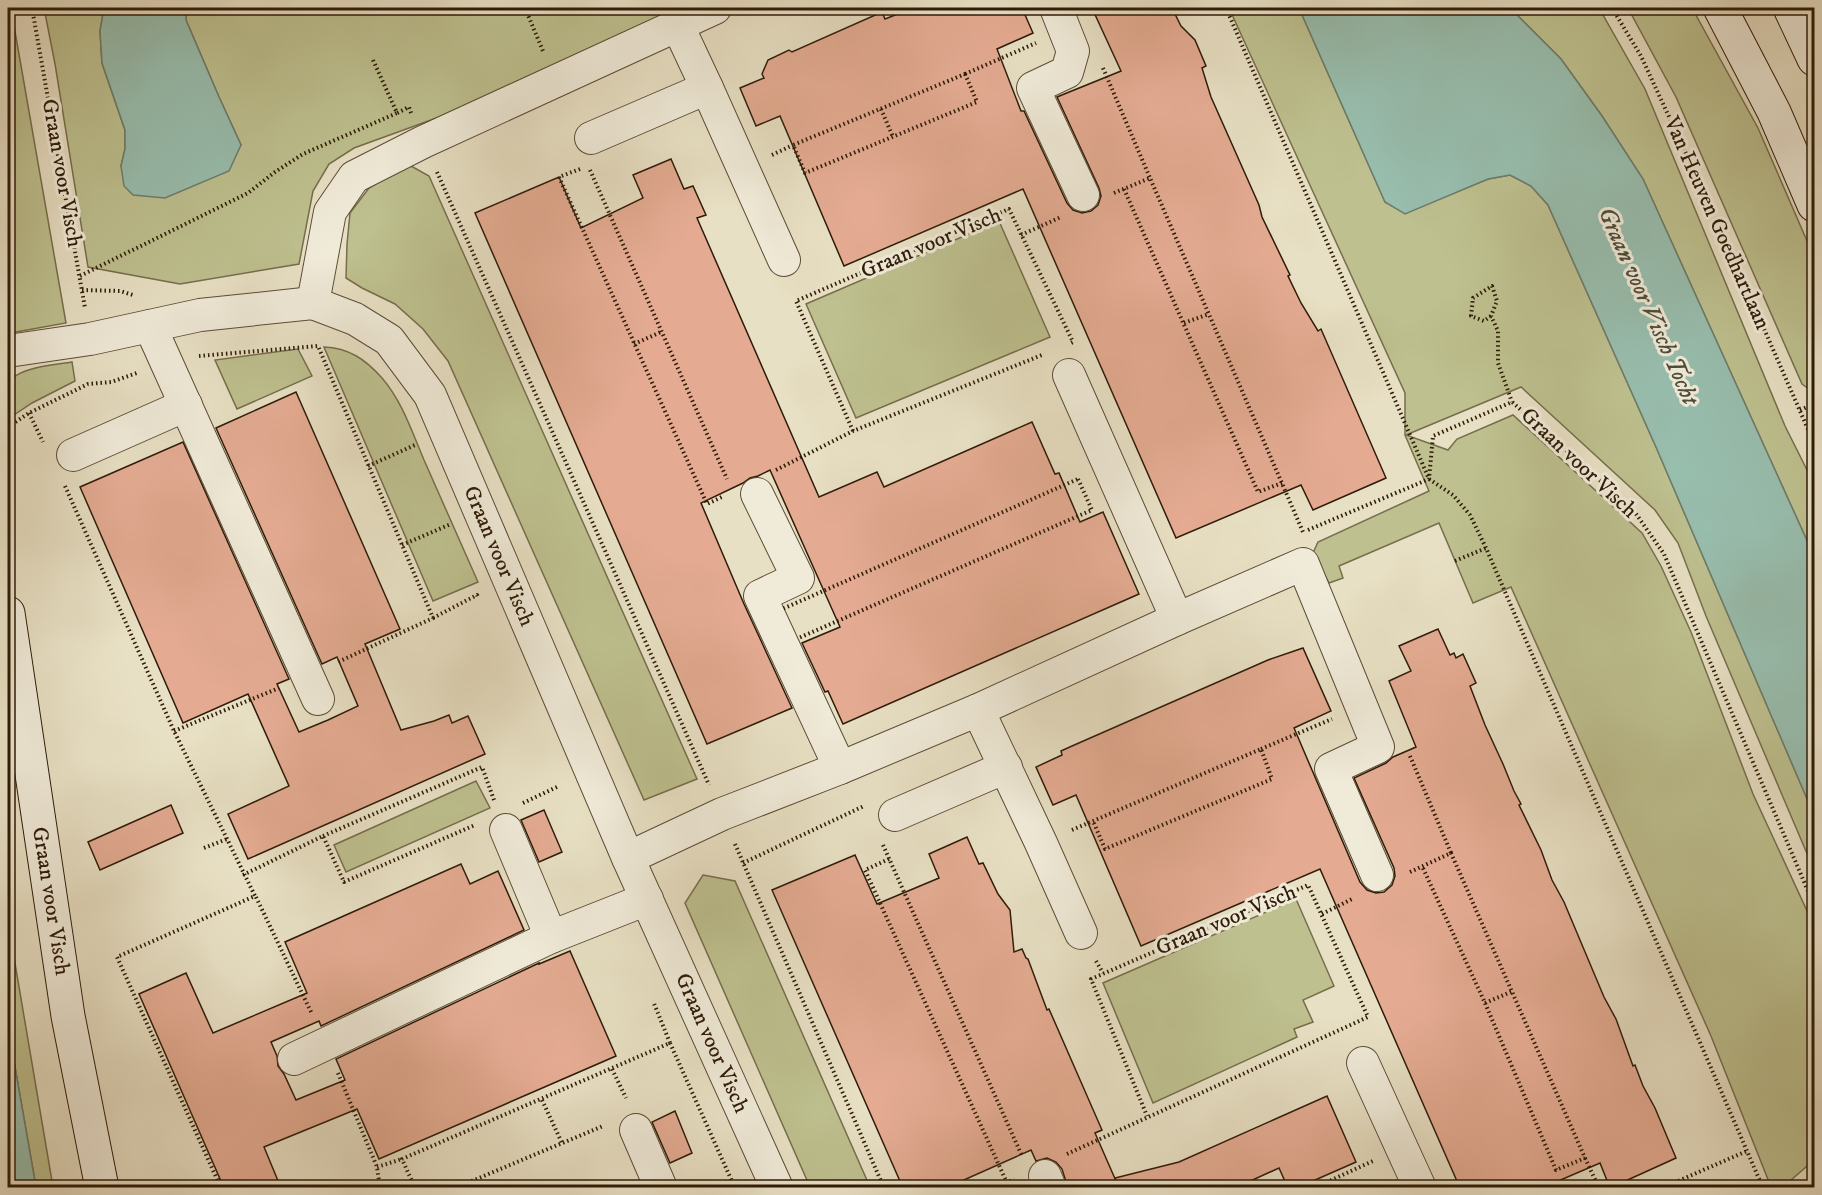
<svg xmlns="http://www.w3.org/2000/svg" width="1822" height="1195" viewBox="0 0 1822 1195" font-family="'IM FELL DW Pica',serif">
  <rect width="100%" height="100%" fill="#e8e0c4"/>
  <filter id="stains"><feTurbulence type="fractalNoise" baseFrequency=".00333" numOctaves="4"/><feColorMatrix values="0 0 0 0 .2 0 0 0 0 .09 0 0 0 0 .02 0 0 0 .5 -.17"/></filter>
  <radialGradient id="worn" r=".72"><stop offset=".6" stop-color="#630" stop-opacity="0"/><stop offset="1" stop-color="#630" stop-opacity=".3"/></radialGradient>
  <!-- green -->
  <g fill="#bec08f" stroke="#766e4c" stroke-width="1.5">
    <polygon points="44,8 104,8 100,31 102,63 125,130 125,149 121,166 241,145 219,97 186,20 186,8 687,8 464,108 354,148 329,164 313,191 299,264 180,284 88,267 55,64"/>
    <polygon points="1229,8 1299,8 1385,202 1405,213 1488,179 1510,175 1531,186 1548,205 1656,447 1814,815 1814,870 1706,616 1678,543 1655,510 1521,387 1406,435 1448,450 1457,439 1513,415 1642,533 1661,566 1691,632 1753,794 1814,926 1814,1160 1783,1187 1771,1187 1711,1036 1511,587 1473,603 1439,523 1339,566 1343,578 1329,583 1313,553 1318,542 1429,491 1405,435 1405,393"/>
    <polygon points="1510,8 1599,8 1645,89 1785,426 1814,484 1814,556 1643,179 1602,116 1561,59"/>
    <polygon points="1628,8 1692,8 1758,128 1814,257 1814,387 1809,389 1802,384 1676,97"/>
    <polygon points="8,19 13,20 66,323 16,332 8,329"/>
    <polygon points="411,166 429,176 697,779 644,800 448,361 423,329 395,304 362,288 346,278 347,244 350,213 369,188 396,171"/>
    <polygon points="999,221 1050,337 856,418 806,304"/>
    <path d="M324,347c25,1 41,12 58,31 20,23 30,54 42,82 18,40 36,81 54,122l-45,19z"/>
    <polygon points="298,349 312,376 237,409 215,360"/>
    <path d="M72,362l3,19 -43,22 -24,16c-1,-10 -3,-24 0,-33 4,-19 48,-21 64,-24z"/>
    <polygon points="476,781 490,808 346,872 334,845"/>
    <polygon points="703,875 735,881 870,1187 810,1187 685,903"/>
    <polygon points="1296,899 1334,986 1303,1000 1313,1022 1294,1029 1297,1037 1153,1103 1103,983"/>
    <polygon points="8,922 53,1187 36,1187 8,1027"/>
  </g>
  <!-- water -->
  <g fill="#98beae" stroke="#6e7d6c" stroke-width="1.5">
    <polygon points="104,8 186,8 186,20 219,97 241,145 229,171 165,198 133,195 124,186 121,166 125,149 125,130 102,63 100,31"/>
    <polygon points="1299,8 1510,8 1561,59 1602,116 1643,179 1814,556 1814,815 1656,447 1548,205 1531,186 1510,175 1488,179 1405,214 1385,202"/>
    <polygon points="8,1027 36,1187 8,1187"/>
  </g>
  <!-- building -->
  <g fill="#e4ab92" stroke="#2e1b08" stroke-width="1.5">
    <polygon points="913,8 1022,8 1033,33 997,49 1021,111 1024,111 1067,203 1073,210 1082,213 1091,211 1098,205 1101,196 1099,188 1057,97 1121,71 1092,8 1172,8 1181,26 1195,40 1206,66 1202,68 1211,97 1259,205 1262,217 1290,275 1288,276 1301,303 1318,331 1321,329 1386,478 1313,510 1301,485 1176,538 1023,189 844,266 780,116 756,126 740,88 764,78 762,74 768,60 789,50 792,52 882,12 885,19"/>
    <polygon points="671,159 684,189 693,186 706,215 697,218 819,497 877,472 884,487 1032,422 1055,474 1059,473 1080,522 1103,512 1139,594 843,724 828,691 825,692 802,643 840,627 770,470 758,476 750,478 743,483 701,503 744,604 792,708 707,744 475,213 559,177 581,228 643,198 633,175"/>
    <polygon points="296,392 400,629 365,644 401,730 434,721 449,715 452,723 468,716 485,754 248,859 228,814 289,786 248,694 183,723 80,487 183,442 289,679 277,684 299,732 328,720 358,706 337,657 322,664 216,428"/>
    <polygon points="1438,629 1450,655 1454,653 1456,658 1463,654 1476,683 1470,686 1485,725 1503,764 1514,791 1521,804 1519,805 1541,850 1552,880 1564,902 1604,997 1616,1019 1633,1066 1635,1065 1643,1086 1655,1108 1676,1158 1610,1188 1600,1163 1542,1188 1460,1188 1320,869 1141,946 1076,795 1053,805 1036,767 1062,755 1061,751 1072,746 1268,660 1303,648 1331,711 1294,728 1360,882 1367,890 1376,893 1384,892 1392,885 1395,876 1394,868 1354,778 1386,763 1393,757 1416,747 1389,681 1411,671 1399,646"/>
    <polygon points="171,805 183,833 100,870 88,842"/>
    <polygon points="544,810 562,852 539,862 521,820"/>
    <polygon points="967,837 979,864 983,863 998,894 1010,910 1014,952 1022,949 1026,958 1028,959 1047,1010 1049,1009 1102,1130 1095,1133 1116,1181 1115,1178 1179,1162 1327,1096 1356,1162 1297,1188 1288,1188 1279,1168 1235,1188 1068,1188 1062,1169 1056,1162 1047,1158 1036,1161 1031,1150 946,1188 903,1188 772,890 855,855 877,904 939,878 929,854"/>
    <polygon points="461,864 470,884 498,871 524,930 321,1026 319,1021 271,1042 277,1056 278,1066 284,1074 296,1100 345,1080 336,1059 539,963 539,964 570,951 616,1056 379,1159 357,1109 264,1147 281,1188 224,1188 139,994 186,973 213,1033 307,993 285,942"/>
    <polygon points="675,1111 692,1153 670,1163 652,1122"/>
  </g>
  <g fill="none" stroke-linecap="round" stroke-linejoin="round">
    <defs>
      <g id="street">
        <polyline points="715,8 423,142 354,177 330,212 313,303 355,319 389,340 430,395 628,858 777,1188"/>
        <polyline points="1056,8 1073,51 1067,72 1033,88 1083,195"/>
        <polyline points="677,24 707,88 784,260"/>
        <polyline points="591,138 707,88"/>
        <polyline points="150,326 318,699"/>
        <polyline points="8,351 90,339 200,315 313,303"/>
        <polyline points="1069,375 1177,619"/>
        <polyline points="73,455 186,405"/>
        <polyline points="757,494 798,578 760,596 840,768"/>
        <polyline points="978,710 1041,843 1081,933"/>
        <polyline points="895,815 1006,767"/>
        <polyline points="506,830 551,937"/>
        <polyline points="628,858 722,814 840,768 978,710 1177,619 1303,564 1378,747 1331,769 1377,875"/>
        <polyline points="294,1059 551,937 647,899"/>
        <polyline points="1363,1063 1420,1188"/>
        <polyline points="636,1130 661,1188"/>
        <polyline points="1045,1176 1050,1188"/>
      </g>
      <g id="secondary">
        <polyline points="1720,8 1774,112 1814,205"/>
        <polyline points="1790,8 1814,59"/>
        <polyline points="8,613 68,1016 102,1188"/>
      </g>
    </defs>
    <!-- street casing -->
    <use href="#street" stroke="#5c4c37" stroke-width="34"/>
    <!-- secondary casing -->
    <use href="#secondary" stroke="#2e1b08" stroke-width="35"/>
    <!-- path -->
    <g stroke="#2e1b08" stroke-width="4" stroke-dasharray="1.5 3" stroke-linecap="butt">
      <polyline points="32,8 85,308"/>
      <polyline points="525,8 543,51"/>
      <polyline points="1226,8 1429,479 1453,495 1470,515 1486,548 1763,1188"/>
      <polyline points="1612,8 1641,56 1712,210 1814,443"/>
      <polyline points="373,60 397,113 409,107 411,113"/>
      <polyline points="1103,68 1150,178"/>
      <polygon points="965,74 977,102 805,173 793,145"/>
      <polyline points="965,74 1036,43"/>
      <polyline points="881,109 893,137"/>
      <polyline points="772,155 793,145"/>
      <polyline points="580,169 559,177 707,504 724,496"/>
      <polyline points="590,170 727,479"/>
      <polyline points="437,172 709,785"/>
      <polyline points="1124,189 1258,492 1282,483"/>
      <polyline points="1114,193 1150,178 1303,532"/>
      <polyline points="1021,235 1061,217"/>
      <polyline points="80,276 248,193 275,172 303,154 397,113"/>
      <polyline points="82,290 120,291 133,295"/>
      <polyline points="1491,316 1484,321 1471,316 1473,298 1492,286 1497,301 1491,316 1498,331 1498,363 1512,402"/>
      <polyline points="1184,323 1209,314"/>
      <polyline points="634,344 661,332"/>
      <polyline points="199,356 318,346 433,618 338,662"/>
      <polyline points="1800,410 1814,404"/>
      <polyline points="29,413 43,442"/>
      <polyline points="8,427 29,413 88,384 111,382 137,373"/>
      <polyline points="853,431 796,301 1009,209 1073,342 1071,343"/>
      <polyline points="368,466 415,445"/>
      <polyline points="776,470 853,431 1042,355"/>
      <polygon points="1078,479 1092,510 794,640 780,610"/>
      <polyline points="65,486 174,731 255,896 117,957 221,1188"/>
      <polyline points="1308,530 1429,479 1433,436 1512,402 1634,511 1664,554 1814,905"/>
      <polyline points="402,545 451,524"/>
      <polyline points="1455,561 1486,548"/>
      <polyline points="433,618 477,595 478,597"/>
      <polyline points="174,731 279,688"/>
      <polyline points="1261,749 1332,719"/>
      <polyline points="1410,756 1451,853"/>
      <polyline points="523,803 559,786"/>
      <polyline points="1072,830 1261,749 1272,779 1105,849 1093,821"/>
      <polyline points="323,836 482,767 494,800"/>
      <polyline points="735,844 884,1188"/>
      <polyline points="883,845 1022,1156"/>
      <polyline points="204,848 227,839"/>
      <polyline points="889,859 865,870 1007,1183 1014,1179"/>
      <polyline points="743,863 864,806"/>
      <polyline points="1410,872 1451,853 1585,1158 1556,1170 1485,1003 1422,866"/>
      <polyline points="243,875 323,836 344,882 475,825"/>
      <polyline points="256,897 312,1014"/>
      <polyline points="1322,914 1354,898"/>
      <polyline points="1096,961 1103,973"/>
      <polyline points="1485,1003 1513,991"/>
      <polyline points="670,1043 735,1188"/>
      <polyline points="612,1069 626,1098"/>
      <polyline points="338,1073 377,1167 380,1188"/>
      <polyline points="542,1100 562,1143"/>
      <polyline points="1067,1154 1368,1017 1308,885 1091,979 1147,1116"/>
      <polyline points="1585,1158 1599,1188"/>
      <polyline points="377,1167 402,1159"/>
      <polyline points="415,1188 402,1159 670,1043 653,1001"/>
      <polyline points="455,1188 603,1126"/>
      <polyline points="1314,1188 1373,1161"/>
      <polyline points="1662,1188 1747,1151"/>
    </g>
    <!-- street -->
    <use href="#street" stroke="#f0ebd9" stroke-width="32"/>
    <!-- secondary -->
    <use href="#secondary" stroke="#f0ebd9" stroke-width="33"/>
  </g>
  <g text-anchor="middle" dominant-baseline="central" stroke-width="6" stroke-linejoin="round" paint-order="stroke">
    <!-- street labels -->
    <g font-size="22" fill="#2e1b08" stroke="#f0ebd9">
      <text transform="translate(62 173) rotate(80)">Graan voor Visch</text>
      <text transform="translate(1717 223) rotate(66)">Van Heuven Goedhartlaan</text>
      <text transform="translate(931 243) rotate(-23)">Graan voor Visch</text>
      <text transform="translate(1579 463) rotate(43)">Graan voor Visch</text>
      <text transform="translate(499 556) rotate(67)">Graan voor Visch</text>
      <text transform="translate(51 901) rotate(81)">Graan voor Visch</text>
      <text transform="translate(1226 920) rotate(-23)">Graan voor Visch</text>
      <text transform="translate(712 1043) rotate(66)">Graan voor Visch</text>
    </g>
    <!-- water labels -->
    <g font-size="24" font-style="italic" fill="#4e4c3a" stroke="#f0ebd9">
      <text transform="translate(1648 306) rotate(66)">Graan voor Visch Tocht</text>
    </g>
  </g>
  <!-- margin -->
  <rect width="1822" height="1195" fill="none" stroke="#e8e0c4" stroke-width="30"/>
  <rect x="9" y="9" width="1804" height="1177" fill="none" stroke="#2e1b08" stroke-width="3"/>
  <rect x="15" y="15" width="1792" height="1165" fill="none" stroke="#2e1b08" stroke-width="1.5"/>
  <rect width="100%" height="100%" filter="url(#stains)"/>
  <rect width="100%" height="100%" fill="url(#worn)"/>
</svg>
